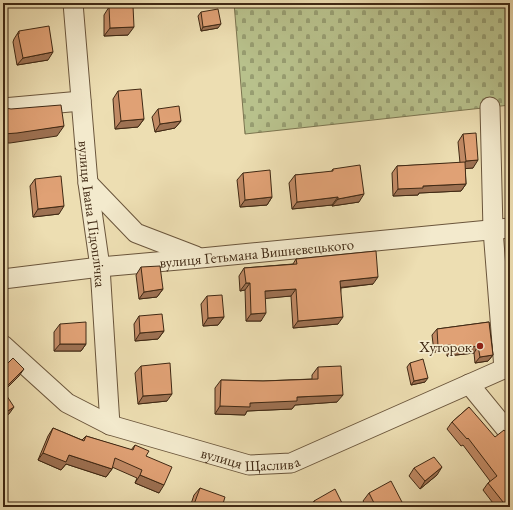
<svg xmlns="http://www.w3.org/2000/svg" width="513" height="510" viewBox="0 0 513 510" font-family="'EB Garamond',serif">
  <defs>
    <pattern id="cemetery-stones" width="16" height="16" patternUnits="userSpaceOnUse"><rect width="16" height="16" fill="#b8c18c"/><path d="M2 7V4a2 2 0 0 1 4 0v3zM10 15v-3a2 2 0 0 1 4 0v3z" fill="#979d71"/></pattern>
  </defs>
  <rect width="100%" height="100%" fill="#eddeb2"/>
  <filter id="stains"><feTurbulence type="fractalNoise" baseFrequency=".005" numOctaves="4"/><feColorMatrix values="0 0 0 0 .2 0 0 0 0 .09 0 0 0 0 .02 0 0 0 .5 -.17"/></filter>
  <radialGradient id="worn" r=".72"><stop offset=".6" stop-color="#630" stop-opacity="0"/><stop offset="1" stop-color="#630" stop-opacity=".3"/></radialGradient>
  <!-- cemetery -->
  <polygon fill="url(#cemetery-stones)" stroke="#7c7550" points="234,3 510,3 510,105 245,134"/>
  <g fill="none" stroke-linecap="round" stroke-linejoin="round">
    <defs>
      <g id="minor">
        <path id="s1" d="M73,3l15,180 12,84 10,158"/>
        <polyline points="490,107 493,230 504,369"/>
        <polyline points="3,108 81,101"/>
        <polyline points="88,183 136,233 196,256"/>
        <path id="s2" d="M3,279l97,-12 101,-9 309,-30"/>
        <path id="s3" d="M3,345l64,58 43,22 139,40 42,-2 219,-97"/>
        <polyline points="469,384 510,434"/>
      </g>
    </defs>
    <!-- minor casing -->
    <use href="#minor" stroke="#6b563c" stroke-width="21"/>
    <!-- minor -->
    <use href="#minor" stroke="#f3eacd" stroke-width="19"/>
  </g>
  <!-- wall -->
  <g fill="#c18a65" stroke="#402914">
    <polygon points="109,7 128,35 104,36 104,15"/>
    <polygon points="201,12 218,28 201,31 198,16"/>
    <polygon points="19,31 48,60 17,65 13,42 14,39"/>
    <polygon points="118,91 144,119 138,127 115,129 113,99"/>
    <polygon points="158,109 181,121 175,128 155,132 152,117"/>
    <polygon points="463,134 473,168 465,168 466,184 461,191 419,193 418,195 393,196 392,173 397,166 460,163 458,142"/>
    <polygon points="510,155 510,171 508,158"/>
    <polygon points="333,169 359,202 332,206 332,205 292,209 289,183 295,175 331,172"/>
    <polygon points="243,173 272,197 267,205 240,207 237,180"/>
    <polygon points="35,179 59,214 33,217 30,186"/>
    <polygon points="296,259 373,284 341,288 338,324 293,328 291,296 265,298 261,321 246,321 245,290 240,291 239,276 244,268 293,264"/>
    <polygon points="141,267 163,289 157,297 139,299 136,275"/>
    <polygon points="207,296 224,317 218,325 203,326 201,304"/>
    <polygon points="139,316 164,331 158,339 135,341 134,324"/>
    <polygon points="489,322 493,355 488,361 475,363 474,353 447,356 447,351 434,352 432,335 437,329"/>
    <polygon points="60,324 86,344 81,351 54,351 54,332"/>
    <polygon points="410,363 425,382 411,385 407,367"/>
    <polygon points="141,366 167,401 138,404 135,373"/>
    <polygon points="318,367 337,402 295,405 292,409 247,411 245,415 215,414 215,388 221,380 263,381 312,379 312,375"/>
    <polygon points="469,407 510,507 496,507 483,490 488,483 490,481 463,445 461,446 447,429 452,422"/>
    <polygon points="53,428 82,440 86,436 131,450 135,445 146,456 159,493 135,483 137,478 112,467 112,469 106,477 66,464 61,470 38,460 48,436"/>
    <polygon points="414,468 437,475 420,489 409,476"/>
    <polygon points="200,488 222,507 190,507 194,495"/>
    <polygon points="369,493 401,507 367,507 363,501"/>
    <polygon points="314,501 344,507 309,507"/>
  </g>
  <!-- shaded-wall -->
  <g fill="#9d7152" stroke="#402914">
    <polygon points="221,24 218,28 201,31 203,27"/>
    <polygon points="134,27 128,35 104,36 110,28"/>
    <polygon points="53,52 48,60 17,65 23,58"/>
    <polygon points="144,119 138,127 115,129 121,121"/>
    <polygon points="181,121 175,128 155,132 160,124"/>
    <polygon points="64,126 57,136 10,143 3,143 3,134"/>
    <polygon points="478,160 473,168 460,169 466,161"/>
    <polygon points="466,184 461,191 419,193 418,195 393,196 398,189 423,186"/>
    <polygon points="364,194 359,202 332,206 338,199"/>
    <polygon points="272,197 267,205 240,207 245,200"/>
    <polygon points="338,197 332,205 292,209 297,202"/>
    <polygon points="64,206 59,214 33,217 38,209"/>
    <polygon points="378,277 373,284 335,288 340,281"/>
    <polygon points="246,283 250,283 245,290 240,291"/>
    <polygon points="163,289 157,297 139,299 144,292"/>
    <polygon points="296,289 291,296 260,299 265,291"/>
    <polygon points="266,313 261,321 246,321 251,314"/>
    <polygon points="224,317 218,325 203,326 208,318"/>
    <polygon points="343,317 338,324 293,328 298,321"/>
    <polygon points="164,331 158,339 135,341 140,333"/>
    <polygon points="60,344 86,344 81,351 54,351"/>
    <polygon points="451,345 447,351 434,352 438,346"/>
    <polygon points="478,346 474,353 447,356 452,350"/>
    <polygon points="493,355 488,361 475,363 480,357"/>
    <polygon points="24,369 19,376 3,392 3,390"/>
    <polygon points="428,378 425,382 411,385 414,381"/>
    <polygon points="172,394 167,401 138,404 143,396"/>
    <polygon points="343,395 337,402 295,405 292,409 247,411 245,415 215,414 220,406 250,403 297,397"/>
    <polygon points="14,407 9,414 3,418 3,414"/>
    <polygon points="43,453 69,455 112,469 106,477 66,464 61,470 38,460"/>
    <polygon points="442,467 437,475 420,489 425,481"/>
    <polygon points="140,475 164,485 159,493 135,483"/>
  </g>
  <!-- building -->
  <g fill="#e0a175" stroke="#402914">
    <polygon points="133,6 134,27 110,28 109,7"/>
    <polygon points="218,9 221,24 203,27 201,12"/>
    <polygon points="49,26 53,52 23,58 18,34 19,34 19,31"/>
    <polygon points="141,89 144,119 121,121 118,91"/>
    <polygon points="61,105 64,126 17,133 3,134 3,107 5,108 11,109"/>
    <polygon points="179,106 181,121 160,124 158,109"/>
    <polygon points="476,133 478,160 466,161 463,134"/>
    <polygon points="465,162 466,184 423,186 423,188 398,189 397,166"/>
    <polygon points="360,165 364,194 338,199 338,197 297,202 295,175 333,171 333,169"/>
    <polygon points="270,170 272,197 245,200 243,173"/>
    <polygon points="61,176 64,206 38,209 35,179"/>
    <polygon points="376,251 378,277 340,281 343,317 298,321 296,289 265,291 266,313 251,314 250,283 246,283 244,268 297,264 296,259"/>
    <polygon points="160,266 163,289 144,292 141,267"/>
    <polygon points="222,295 224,317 208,318 207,296"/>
    <polygon points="162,314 164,331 140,333 139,316"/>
    <polygon points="86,322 86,344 60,344 60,324"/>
    <polygon points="489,322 493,355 480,357 478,346 452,350 451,345 438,346 437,329"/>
    <polygon points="13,358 24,369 3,390 3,368"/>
    <polygon points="423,359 428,378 414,381 410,363"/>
    <polygon points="170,363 172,394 143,396 141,366"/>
    <polygon points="341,366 343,395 297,397 297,401 250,403 250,407 220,406 221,380 263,381 318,379 318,367"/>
    <polygon points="3,390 14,407 3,414"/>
    <polygon points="469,407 495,437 504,430 510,437 510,507 507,507 488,483 497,476 468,438 467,439 452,422"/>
    <polygon points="53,428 84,441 86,436 133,450 135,445 149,451 146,456 172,467 164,485 140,475 142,470 115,458 112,469 69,455 66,462 43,453"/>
    <polygon points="434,457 442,467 425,481 414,468"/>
    <polygon points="391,481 403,504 398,507 376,507 369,493"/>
    <polygon points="200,488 225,497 222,507 193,507"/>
    <polygon points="335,489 344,507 317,507 314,501"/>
  </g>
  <!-- markers -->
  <circle fill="#8f2418" stroke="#f3eacd" stroke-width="1.5" cx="480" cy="346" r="4"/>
  <g text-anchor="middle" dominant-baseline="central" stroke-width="3.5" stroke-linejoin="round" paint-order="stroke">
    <!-- street labels -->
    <g font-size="15" fill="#402914" stroke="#f3eacd">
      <text stroke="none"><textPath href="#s1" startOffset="212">вулиця Івана Підоплічка</textPath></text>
      <text stroke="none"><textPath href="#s2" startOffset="255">вулиця Гетьмана Вишневецького</textPath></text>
      <text stroke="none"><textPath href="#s3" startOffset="280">вулиця Щаслива</textPath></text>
    </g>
    <!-- poi labels -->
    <g font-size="15" fill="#402914" stroke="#f3eacd" text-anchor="end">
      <text x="472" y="346">Хуторок</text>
    </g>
  </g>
  <!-- margin -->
  <rect width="513" height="510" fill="none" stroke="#eddeb2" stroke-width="16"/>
  <rect x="4" y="4" width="505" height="502" fill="none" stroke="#402914" stroke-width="2"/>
  <rect x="8" y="8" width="497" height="494" fill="none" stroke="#402914"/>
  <rect width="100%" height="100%" filter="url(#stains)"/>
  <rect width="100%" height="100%" fill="url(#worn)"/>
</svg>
